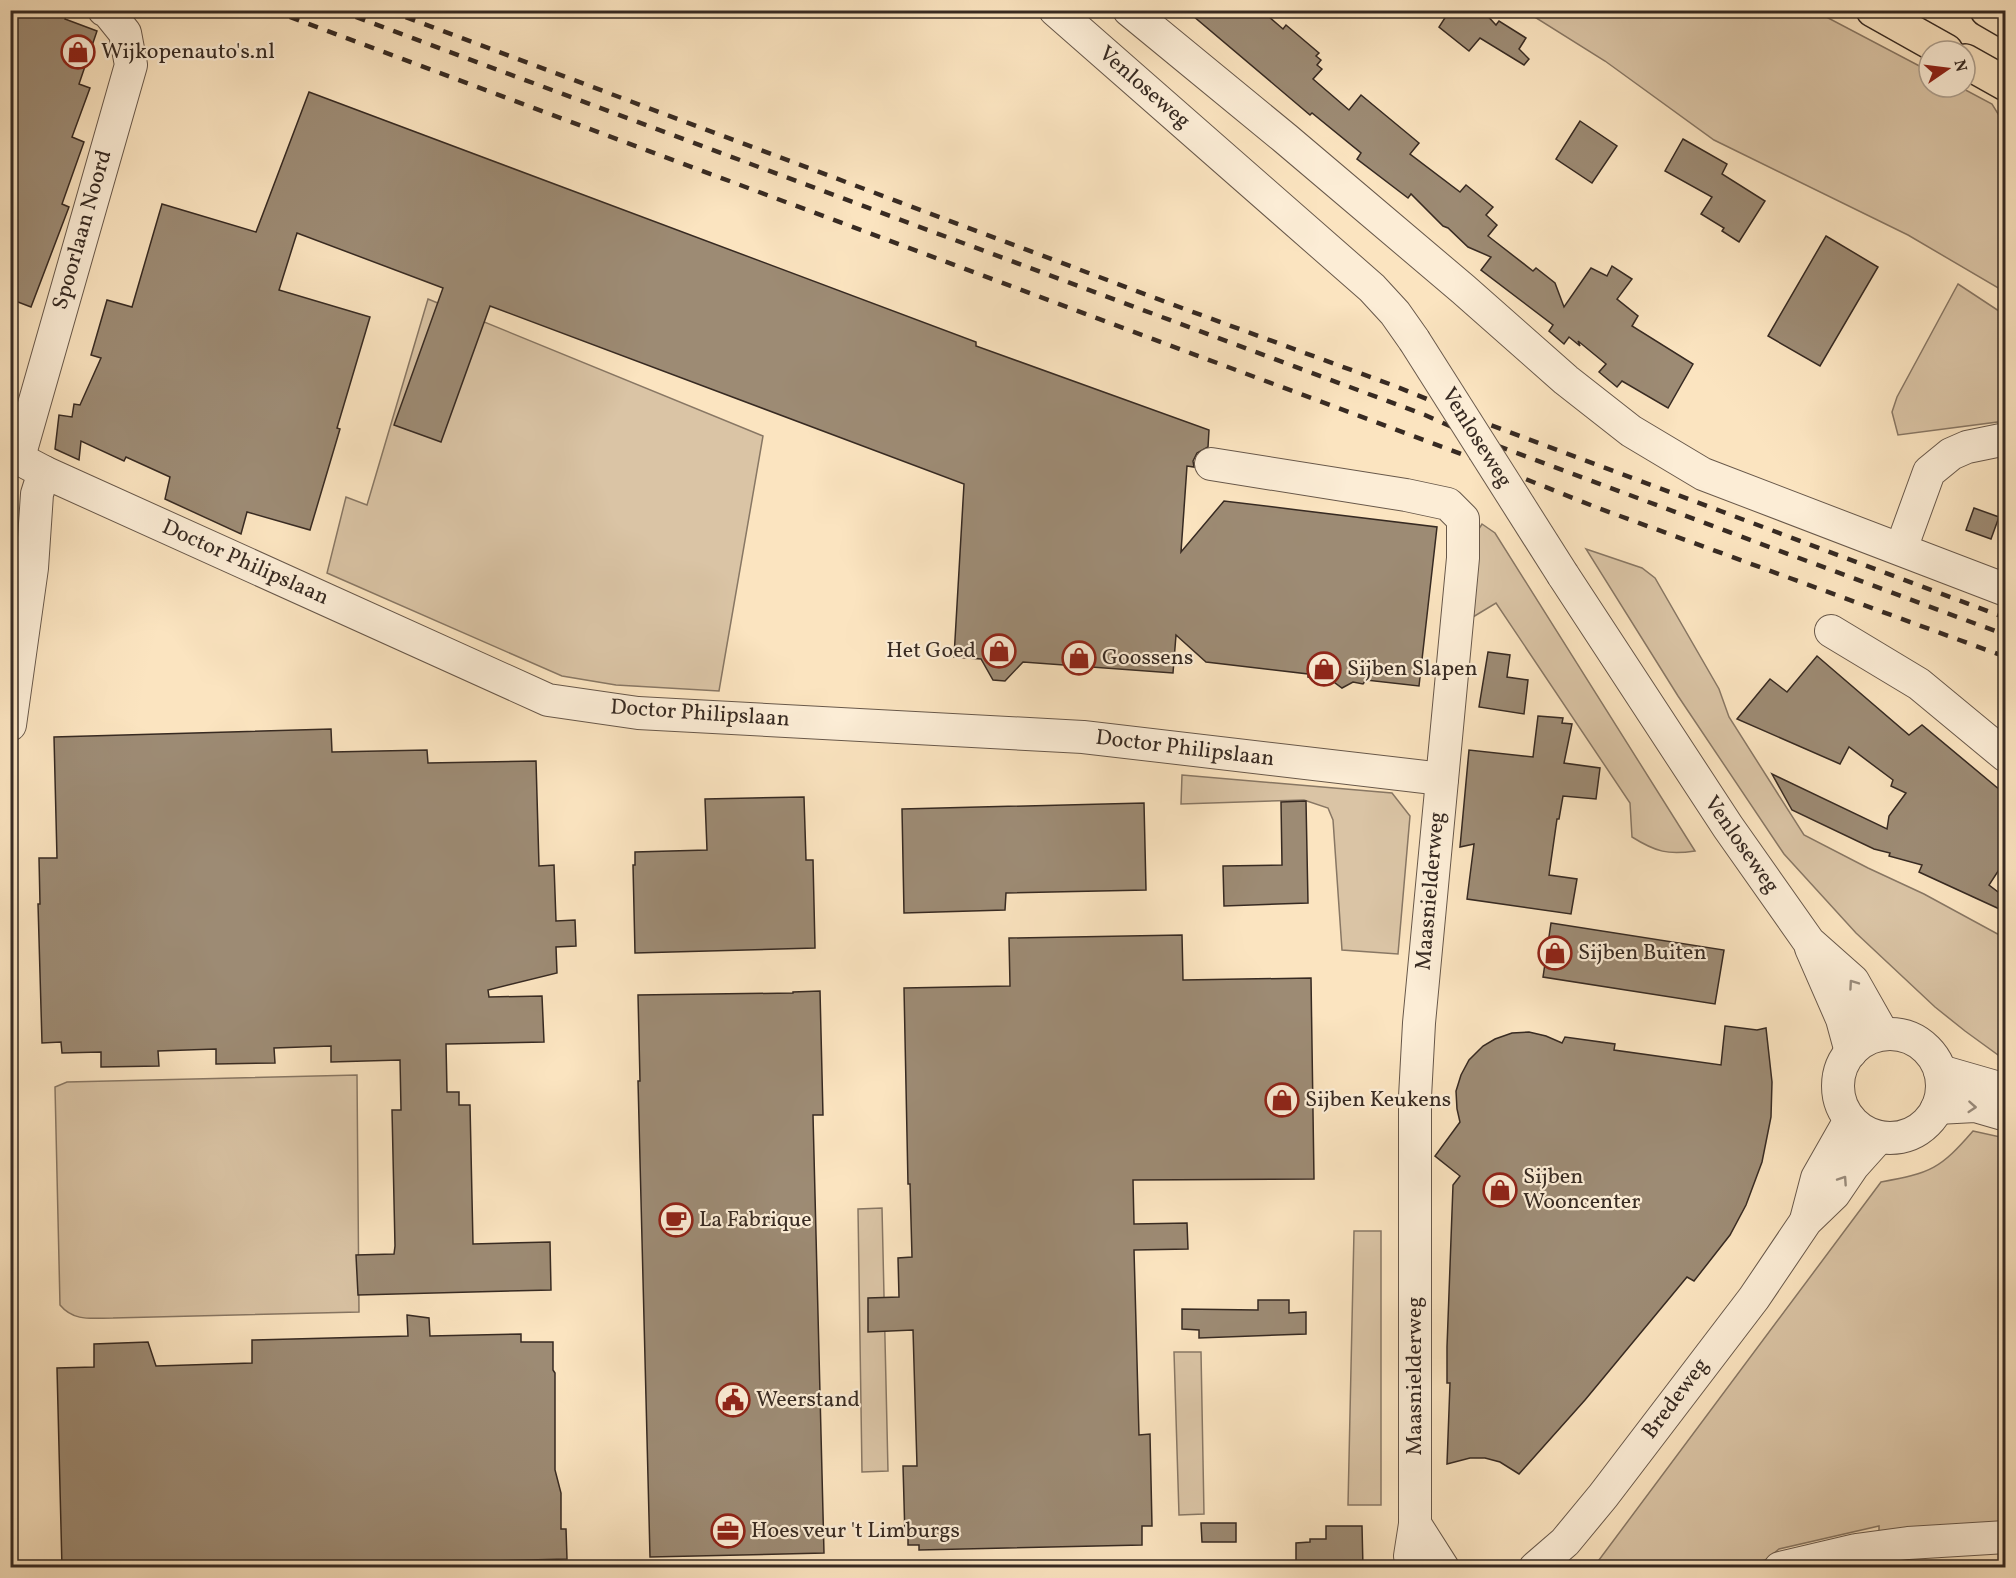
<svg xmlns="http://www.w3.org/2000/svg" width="2016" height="1578" viewBox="0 0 2016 1578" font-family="Vollkorn,serif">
  <rect width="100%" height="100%" fill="#fbe4c0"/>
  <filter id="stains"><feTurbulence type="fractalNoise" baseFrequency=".00333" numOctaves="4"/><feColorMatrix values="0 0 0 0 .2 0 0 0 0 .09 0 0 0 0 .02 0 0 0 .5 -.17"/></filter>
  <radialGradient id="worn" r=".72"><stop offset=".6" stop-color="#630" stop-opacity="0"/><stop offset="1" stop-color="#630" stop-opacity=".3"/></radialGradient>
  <!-- green -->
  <g fill="#dac4a5" stroke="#887764" stroke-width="1.5">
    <polygon points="1525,11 1815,11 1929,71 1929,87 1960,87 1992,104 2005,125 2005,292 1908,235 1714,140 1605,61"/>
    <polygon points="1958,284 2005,315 2005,421 1898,435 1892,412 1897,397"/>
    <polygon points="428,299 763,436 719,691 616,685 562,676 327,573 346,497 367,505"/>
    <path d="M1482,524l13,9 200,318c-27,4 -39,1 -63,-14l-2,-34 -134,-200 -28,17 7,-85z"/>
    <polygon points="1586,549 1642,568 1655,578 1719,689 1729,717 1804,835 1868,868 1924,894 2005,938 2005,1060 1965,1031 1935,1007 1856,933 1784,854 1678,696"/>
    <polygon points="1182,775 1392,793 1410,816 1398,954 1342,950 1333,820 1328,808 1304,800 1181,804"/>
    <path d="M357,1075l2,237 -246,6c-21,0 -39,4 -53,-13l-5,-218 12,-5z"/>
    <path d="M1973,1131l32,7v384l-126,12v-8l-100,23 -13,11 -35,7 -138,1 288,-386c50,-9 59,-13 92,-51z"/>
    <polygon points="882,1208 888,1471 862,1472 858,1209"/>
    <polygon points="1354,1231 1381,1231 1381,1505 1348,1505"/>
    <polygon points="1174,1352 1201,1352 1204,1514 1179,1515"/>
  </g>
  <!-- building -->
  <g fill="#9d8b74" stroke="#372a22" stroke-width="1.5">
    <polygon points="10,10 68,10 65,19 97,31 79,84 90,88 72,137 84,142 62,204 69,207 31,307 10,299"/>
    <polygon points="1186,10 1261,10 1283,29 1286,25 1319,53 1316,56 1321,60 1317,65 1322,69 1313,79 1349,110 1361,95 1419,143 1410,154 1460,192 1466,185 1493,207 1486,215 1497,225 1488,236 1533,271 1536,268 1555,283 1564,307 1591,268 1607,276 1612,266 1632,279 1617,299 1638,316 1632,326 1693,364 1668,408 1622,381 1617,387 1599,372 1606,364 1578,341 1580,346 1569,337 1564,344 1549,331 1553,325 1481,270 1491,257 1468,247 1448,228 1443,226 1411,194 1408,198 1357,159 1361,153 1312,113 1310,115"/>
    <polygon points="1450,10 1482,10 1496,25 1499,21 1526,38 1519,49 1529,59 1524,65 1480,38 1469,51 1439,27"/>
    <polygon points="309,92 976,342 976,346 1209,430 1208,447 1197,453 1193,461 1194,467 1187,466 1181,552 1224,501 1437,527 1419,686 1366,680 1363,684 1353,682 1342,688 1331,680 1308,677 1308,674 1206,662 1176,635 1173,673 1023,662 1005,681 993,680 981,659 954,657 964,484 490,306 441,442 394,425 443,288 297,233 279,290 370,317 337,428 340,429 310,530 247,512 241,534 165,499 170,477 126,457 124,461 81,441 79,460 55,449 59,415 72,417 74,404 80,405 101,358 91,355 107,300 132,307 162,204 256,232"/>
    <polygon points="1580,121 1617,146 1592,183 1556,159"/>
    <polygon points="1683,139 1727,164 1722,174 1765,201 1739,242 1722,231 1724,228 1701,214 1712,197 1665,171"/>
    <polygon points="1826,236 1878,267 1820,366 1768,336"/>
    <polygon points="1974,508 1999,517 1991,539 1966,530"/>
    <polygon points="1488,652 1510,655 1507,677 1528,680 1524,714 1479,707"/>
    <polygon points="1817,656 1909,735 1922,725 2006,795 2006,859 1989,885 2006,898 2006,912 1919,872 1922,865 1889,856 1890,853 1874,849 1792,810 1772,774 1887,829 1889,816 1906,793 1891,786 1893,780 1849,747 1840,764 1737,719 1770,679 1787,692"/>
    <polygon points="1538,716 1563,718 1562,723 1572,724 1564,763 1600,768 1596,799 1563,796 1559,819 1557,819 1549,875 1577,879 1571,914 1467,899 1474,844 1460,847 1469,750 1533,757"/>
    <polygon points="331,729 332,752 427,750 428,763 536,761 539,866 554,865 556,921 575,920 576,946 556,947 557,973 488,990 489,997 542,996 544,1042 446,1044 447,1092 459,1092 459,1105 470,1105 473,1244 550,1242 551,1290 358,1295 356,1255 394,1254 395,1246 392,1110 401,1110 400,1060 331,1062 331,1046 274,1048 275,1063 216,1064 216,1049 158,1051 159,1066 101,1067 101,1052 62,1053 61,1042 42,1043 38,904 40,904 39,858 57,858 54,737"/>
    <polygon points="804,797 806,860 813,860 815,948 635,953 633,865 635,865 635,852 707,850 705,799"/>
    <polygon points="1306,801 1308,903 1224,906 1223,866 1282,865 1281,802"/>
    <polygon points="1144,803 1146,890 1006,893 1005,910 904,913 902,809"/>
    <polygon points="1551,923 1724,950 1715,1004 1543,977"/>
    <polygon points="1182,935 1183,980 1311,978 1314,1179 1133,1180 1134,1224 1187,1223 1188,1249 1134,1250 1139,1435 1150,1434 1152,1526 1142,1526 1142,1545 919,1550 919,1545 908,1545 908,1537 905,1537 903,1466 917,1466 913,1330 868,1332 868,1298 899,1297 898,1258 912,1257 910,1184 908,1184 904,988 1010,986 1009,938"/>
    <polygon points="820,991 823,1115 813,1115 824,1553 650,1557 638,1081 640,1081 638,995 793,993 793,992"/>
    <polygon points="1725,1026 1757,1030 1766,1028 1772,1082 1771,1117 1762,1162 1746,1205 1730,1235 1694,1281 1687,1277 1585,1400 1519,1474 1500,1462 1485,1458 1470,1458 1447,1464 1450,1383 1447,1383 1447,1347 1453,1185 1460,1176 1435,1156 1460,1122 1457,1109 1456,1091 1461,1075 1469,1060 1483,1046 1495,1039 1512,1033 1529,1032 1546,1036 1562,1043 1565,1037 1615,1044 1614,1050 1721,1065"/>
    <polygon points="1258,1300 1289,1300 1289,1313 1306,1312 1306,1334 1199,1338 1199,1330 1182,1329 1182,1309 1258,1310"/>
    <polygon points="407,1315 429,1318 430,1336 521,1334 521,1342 553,1342 553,1370 555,1373 555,1470 561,1493 561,1529 566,1529 567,1559 214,1568 62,1568 57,1368 94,1367 94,1344 148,1342 156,1366 252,1363 252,1340 408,1336"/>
    <polygon points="1201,1523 1236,1523 1236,1542 1202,1542"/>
    <polygon points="1326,1526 1362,1526 1363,1568 1327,1568 1327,1564 1296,1565 1296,1543 1310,1542 1310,1539 1326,1539"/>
  </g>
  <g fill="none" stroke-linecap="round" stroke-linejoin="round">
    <defs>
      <g id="minor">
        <polyline points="1055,10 1372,288 1395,313 1414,340"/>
        <polyline points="1129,10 1286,139 1463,289 1566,380 1631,431 1703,474 2006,590"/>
        <polyline points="10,454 44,472 548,700 638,713 1083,737 1442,779"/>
        <polyline points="19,457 131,65 125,33 108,12 104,10"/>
        <polyline points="1211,464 1406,495 1448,504 1463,519 1463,558 1419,1023 1415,1097 1415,1524 1410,1556 1413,1568"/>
        <polyline points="1901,549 1929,472 1951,454 1967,447 2006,439"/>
        <polyline points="1563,575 1728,827 1809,942 1853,981 1883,1034"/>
        <polyline points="1831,631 1919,684 2006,756"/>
        <polyline points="10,725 32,568 37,494 44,472"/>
        <polyline points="1811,948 1842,1019 1851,1052"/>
        <circle cx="1890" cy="1086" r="52"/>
        <polyline points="1940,1071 2006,1090"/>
        <polyline points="1937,1108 1975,1106 2006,1115"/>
        <polyline points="1806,1220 1817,1178 1850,1120"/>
        <polyline points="1415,1524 1443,1568"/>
        <polyline points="1535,1568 1565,1542 1603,1496 1754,1298 1806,1221 1834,1194 1853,1166 1879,1137"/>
        <polyline points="1780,1568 1856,1550 1908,1543 2006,1537"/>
      </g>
      <g id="major">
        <polyline points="1873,10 1946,51"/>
        <polyline points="1987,10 2006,21"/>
        <polyline points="1965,61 2006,84"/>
      </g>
    </defs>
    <!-- minor casing -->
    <use href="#minor" stroke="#68584a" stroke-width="34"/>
    <!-- major casing -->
    <use href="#major" stroke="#372a22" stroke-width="36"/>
    <!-- minor -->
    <use href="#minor" stroke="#fcedd6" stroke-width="32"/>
    <!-- major -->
    <use href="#major" stroke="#fbe4c0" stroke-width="33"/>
    <!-- rail -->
    <g stroke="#372a22" stroke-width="4.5" stroke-dasharray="10 10" stroke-linecap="butt">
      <polyline points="271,10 1488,464 1598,508 2006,657"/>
      <polyline points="337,10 1425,415 1479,439 2006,635"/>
      <polyline points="387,10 1182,308 1395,386 1488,424 2006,618"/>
    </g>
    <defs>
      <polyline id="minor-bridge" points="1414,340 1563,575"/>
    </defs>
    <!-- minor-bridge casing -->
    <use href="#minor-bridge" stroke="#68584a" stroke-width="34" stroke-linecap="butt"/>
    <!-- minor-bridge -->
    <use href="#minor-bridge" stroke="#fcedd6" stroke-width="32"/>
  </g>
  <!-- one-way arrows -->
  <defs><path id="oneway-chevron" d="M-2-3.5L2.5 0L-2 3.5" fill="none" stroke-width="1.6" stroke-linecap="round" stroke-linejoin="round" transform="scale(1.5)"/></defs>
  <g stroke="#9a8c7c">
    <use href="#oneway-chevron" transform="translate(1853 984) rotate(-125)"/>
    <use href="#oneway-chevron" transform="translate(1972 1107) rotate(4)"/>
    <use href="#oneway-chevron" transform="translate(1843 1180) rotate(-56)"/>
  </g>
  <!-- icons -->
  <defs>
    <symbol id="shop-ring" viewBox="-11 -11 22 22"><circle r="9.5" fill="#fcedd6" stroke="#8f2418" stroke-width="1.5"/><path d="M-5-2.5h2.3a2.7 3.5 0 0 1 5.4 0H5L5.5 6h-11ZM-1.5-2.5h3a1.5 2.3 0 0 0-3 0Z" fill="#8f2418"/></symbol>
    <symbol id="cafe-ring" viewBox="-11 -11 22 22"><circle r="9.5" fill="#fcedd6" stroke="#8f2418" stroke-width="1.5"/><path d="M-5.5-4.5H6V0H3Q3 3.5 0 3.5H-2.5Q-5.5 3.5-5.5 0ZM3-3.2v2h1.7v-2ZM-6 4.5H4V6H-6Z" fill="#8f2418"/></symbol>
    <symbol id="civic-ring" viewBox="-11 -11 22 22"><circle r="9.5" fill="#fcedd6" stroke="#8f2418" stroke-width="1.5"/><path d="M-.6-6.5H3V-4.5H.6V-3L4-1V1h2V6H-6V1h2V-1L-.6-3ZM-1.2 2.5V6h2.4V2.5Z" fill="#8f2418"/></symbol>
    <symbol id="office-ring" viewBox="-11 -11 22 22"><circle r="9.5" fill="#fcedd6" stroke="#8f2418" stroke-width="1.5"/><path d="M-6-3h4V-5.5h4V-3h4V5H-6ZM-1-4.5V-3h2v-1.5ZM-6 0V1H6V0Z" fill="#8f2418"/></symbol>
  </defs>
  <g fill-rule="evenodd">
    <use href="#shop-ring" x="59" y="33" width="38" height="38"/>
    <use href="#shop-ring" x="980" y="632" width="38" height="38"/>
    <use href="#shop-ring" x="1060" y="639" width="38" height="38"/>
    <use href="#shop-ring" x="1305" y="650" width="38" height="38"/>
    <use href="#shop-ring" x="1536" y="934" width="38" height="38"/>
    <use href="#shop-ring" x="1263" y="1081" width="38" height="38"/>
    <use href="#shop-ring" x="1481" y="1171" width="38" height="38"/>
    <use href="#cafe-ring" x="657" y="1201" width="38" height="38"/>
    <use href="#civic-ring" x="714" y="1381" width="38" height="38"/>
    <use href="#office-ring" x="709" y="1512" width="38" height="38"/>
  </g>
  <g text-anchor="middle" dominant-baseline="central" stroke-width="4.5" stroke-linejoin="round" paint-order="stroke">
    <!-- poi labels -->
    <g font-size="22" fill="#372a22" stroke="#fcedd6" text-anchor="start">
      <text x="101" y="52">Wijkopenauto's.nl</text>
      <text x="976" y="651" text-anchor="end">Het Goed</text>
      <text x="1102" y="658">Goossens</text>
      <text x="1347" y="669">Sijben Slapen</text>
      <text x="1578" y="953">Sijben Buiten</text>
      <text x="1305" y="1100">Sijben Keukens</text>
      <text x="1523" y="1177">Sijben<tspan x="1523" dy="25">Wooncenter</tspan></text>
      <text x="699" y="1220">La Fabrique</text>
      <text x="756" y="1400">Weerstand</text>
      <text x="751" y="1531">Hoes veur 't Limburgs</text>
    </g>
    <!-- street labels -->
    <g font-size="22" fill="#372a22" stroke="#fcedd6">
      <text transform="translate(1144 88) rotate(41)">Venloseweg</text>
      <text transform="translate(83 230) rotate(-74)">Spoorlaan Noord</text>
      <text transform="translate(1476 438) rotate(58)">Venloseweg</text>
      <text transform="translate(245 563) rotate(24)">Doctor Philipslaan</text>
      <text transform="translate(700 714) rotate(4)">Doctor Philipslaan</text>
      <text transform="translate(1185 749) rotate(7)">Doctor Philipslaan</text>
      <text transform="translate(1741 845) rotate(55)">Venloseweg</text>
      <text transform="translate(1431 891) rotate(-85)">Maasnielderweg</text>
      <text transform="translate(1415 1376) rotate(-90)">Maasnielderweg</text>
      <text transform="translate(1676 1399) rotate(-53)">Bredeweg</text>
    </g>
  </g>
  <!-- margin -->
  <rect width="2016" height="1578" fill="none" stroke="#fbe4c0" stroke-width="36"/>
  <rect x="12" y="12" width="1992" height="1554" fill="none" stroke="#372a22" stroke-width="3"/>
  <rect x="18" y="18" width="1980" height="1542" fill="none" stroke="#372a22" stroke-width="1.5"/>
  <!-- north arrow -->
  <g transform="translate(1947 69) rotate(76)"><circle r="28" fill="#fcedd6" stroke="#ad9f8e" stroke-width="1.5"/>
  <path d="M0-4.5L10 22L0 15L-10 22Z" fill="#8f2418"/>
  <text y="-9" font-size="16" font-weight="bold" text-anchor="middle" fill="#372a22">N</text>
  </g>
  <rect width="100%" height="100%" filter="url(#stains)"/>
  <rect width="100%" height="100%" fill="url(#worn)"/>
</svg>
